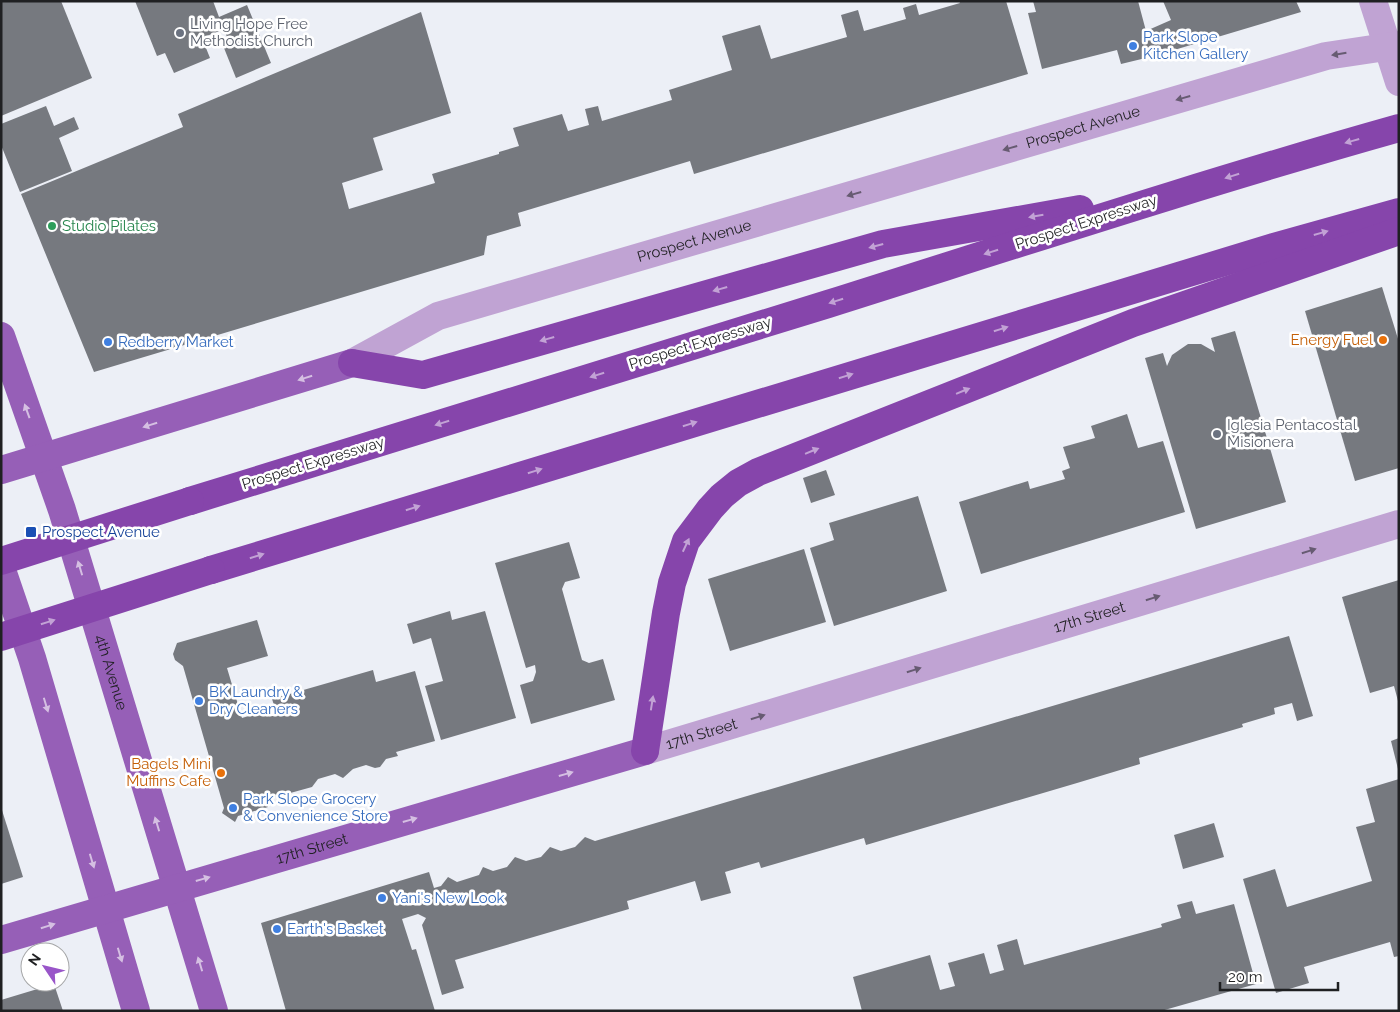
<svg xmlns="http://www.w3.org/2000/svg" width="1400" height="1012" viewBox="0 0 1400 1012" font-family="Raleway,sans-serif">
  <rect width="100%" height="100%" fill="#eceff6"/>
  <!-- building -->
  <g fill="#76797f">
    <polygon points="1,1 61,1 92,78 1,116"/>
    <polygon points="135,1 213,1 219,17 247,5 271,63 236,78 222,43 228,40 224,29 202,38 210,58 174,73 165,53 157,56"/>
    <polygon points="959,1 1006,1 1028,74 694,174 690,161 518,213 521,226 487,236 484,255 94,372 21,194 183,127 178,114 421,12 451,113 373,138 383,170 342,183 349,209 435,183 432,174 499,154 499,152 519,146 513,128 562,114 568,131 589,125 585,109 598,106 602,121 672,100 669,90 732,70 722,36 760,25 771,59 847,37 841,15 858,10 864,31 906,19 903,8 916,4 919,15 960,3"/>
    <polygon points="1033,1 1138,1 1146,31 1171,20 1163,1 1296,1 1301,12 1154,56 1121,64 1117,50 1042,69 1028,13 1036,12"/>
    <polygon points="46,106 54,126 74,117 79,129 59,138 72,171 20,192 1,145 1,124"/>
    <polygon points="1382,287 1399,342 1399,468 1355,481 1305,311"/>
    <polygon points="1235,331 1286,502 1196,529 1145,358 1163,353 1167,366 1172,355 1188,344 1201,344 1215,352 1211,338"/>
    <polygon points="1127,414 1138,448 1163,441 1185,512 981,574 959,502 1028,481 1030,489 1065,479 1062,471 1070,468 1063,447 1095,438 1091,426"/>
    <polygon points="826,470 835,495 811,503 803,478"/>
    <polygon points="918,496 947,591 834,626 810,548 834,540 829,523"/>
    <polygon points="569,542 580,578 565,582 562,589 582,660 589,663 603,659 615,700 531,724 520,685 533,681 536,672 535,665 526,668 495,563"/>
    <polygon points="804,549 826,622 730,651 708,579"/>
    <polygon points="1399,580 1399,701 1398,701 1394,686 1370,693 1342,597"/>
    <polygon points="450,611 452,620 485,611 516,718 441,740 425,686 443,681 431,638 413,644 407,624"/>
    <polygon points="257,620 268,656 227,668 242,718 275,708 272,699 373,670 376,682 415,671 435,741 396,752 398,756 386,759 380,767 375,768 366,765 353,769 343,778 335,774 318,779 312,787 265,800 268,807 238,816 235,822 222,813 224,808 183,666 175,660 173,654 177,643"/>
    <polygon points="1289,636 1313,716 1297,721 1292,703 1274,708 1275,714 1242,724 1243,727 1139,758 1140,764 1077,783 866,845 864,838 761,868 759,862 725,872 731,893 701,901 695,881 627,901 629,909 455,960 464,988 442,995 422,925 426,918 418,914 402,919 412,950 416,949 435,1011 286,1011 261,923 429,872 434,888 441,886 448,877 457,882 479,875 483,867 493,871 507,867 515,857 526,861 541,857 550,847 561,851 575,847 585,837 595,841"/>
    <polygon points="1399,738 1399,769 1398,769 1391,741"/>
    <polygon points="1399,779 1399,956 1394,957 1390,942 1304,967 1309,983 1276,993 1243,879 1275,869 1287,907 1372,881 1356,827 1375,822 1366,789"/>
    <polygon points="1,807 23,877 1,884"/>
    <polygon points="1214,823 1224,857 1183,869 1174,835"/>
    <polygon points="1192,901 1196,914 1234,904 1256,984 1161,1011 862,1011 853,977 930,955 940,990 955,986 948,963 984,953 990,974 1004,970 997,945 1017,939 1024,965 1162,927 1161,924 1181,918 1177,905"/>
    <polygon points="54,984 63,1011 1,1011 1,1000"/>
  </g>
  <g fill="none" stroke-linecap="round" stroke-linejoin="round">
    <!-- minor -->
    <g stroke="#c0a3d3" stroke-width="28">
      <polyline points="1373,1 1399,82"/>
      <path id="s1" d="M352,363l86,-47 888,-260 73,-11"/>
      <path id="s2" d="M645,751l754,-227"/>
    </g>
    <!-- major -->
    <g stroke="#965fb7" stroke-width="28">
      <path id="s3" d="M1,336l61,174 152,501"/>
      <polyline points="1,470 352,363"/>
      <polyline points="1,567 32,658 136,1011"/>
      <path id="s4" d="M1,940l644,-189"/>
    </g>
    <!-- highway -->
    <g stroke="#8645ab" stroke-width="28">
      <polyline points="352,363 423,375 883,244 1080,209"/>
      <path d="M190,501c213,-66 426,-130 638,-197 190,-60 379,-122 571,-176"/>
      <polyline points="211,570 1274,247 1399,212"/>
      <polyline points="645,751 666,613 672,583 686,541 710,509 722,496 738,483 758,472 1133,323 1399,231"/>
    </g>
    <!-- highway-bridge -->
    <g stroke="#8645ab" stroke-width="28">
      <polyline points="1,561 190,501"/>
      <polyline points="1,637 211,570"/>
    </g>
  </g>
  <!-- one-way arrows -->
  <defs><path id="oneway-solid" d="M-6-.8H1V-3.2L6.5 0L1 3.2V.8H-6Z" transform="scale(1.25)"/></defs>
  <g fill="#675b72">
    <use href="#oneway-solid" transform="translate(1339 54) rotate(171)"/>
    <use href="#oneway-solid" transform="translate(1183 98) rotate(164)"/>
    <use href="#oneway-solid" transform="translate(1010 148) rotate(164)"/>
    <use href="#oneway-solid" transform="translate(854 194) rotate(164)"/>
    <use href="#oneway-solid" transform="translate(1309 551) rotate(-17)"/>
    <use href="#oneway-solid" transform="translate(1153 598) rotate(-17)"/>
    <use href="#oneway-solid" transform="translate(914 670) rotate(-17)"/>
    <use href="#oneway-solid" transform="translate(758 717) rotate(-17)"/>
  </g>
  <g fill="#c2a2d5">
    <use href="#oneway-solid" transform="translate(1352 141) rotate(164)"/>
    <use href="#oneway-solid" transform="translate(1232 176) rotate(163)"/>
    <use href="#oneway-solid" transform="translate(1036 216) rotate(170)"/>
    <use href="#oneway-solid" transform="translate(1321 233) rotate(-16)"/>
    <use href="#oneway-solid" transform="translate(876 246) rotate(165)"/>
    <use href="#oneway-solid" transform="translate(991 252) rotate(162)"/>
    <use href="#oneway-solid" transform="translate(720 289) rotate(164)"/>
    <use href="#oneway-solid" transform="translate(836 301) rotate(162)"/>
    <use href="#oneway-solid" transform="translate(1001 329) rotate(-17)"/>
    <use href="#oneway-solid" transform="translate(547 339) rotate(164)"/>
    <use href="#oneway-solid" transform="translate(597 375) rotate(163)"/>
    <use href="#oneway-solid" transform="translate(846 376) rotate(-17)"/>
    <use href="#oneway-solid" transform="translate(963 391) rotate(-22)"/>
    <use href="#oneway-solid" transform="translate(442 423) rotate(163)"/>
    <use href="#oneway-solid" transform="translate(690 424) rotate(-17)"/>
    <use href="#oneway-solid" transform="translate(812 451) rotate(-22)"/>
    <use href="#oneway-solid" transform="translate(535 471) rotate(-17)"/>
    <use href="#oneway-solid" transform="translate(413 508) rotate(-17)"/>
    <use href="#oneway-solid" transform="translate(686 545) rotate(-65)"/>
    <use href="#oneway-solid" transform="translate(257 556) rotate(-17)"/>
    <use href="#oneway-solid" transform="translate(48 622) rotate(-18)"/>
    <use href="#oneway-solid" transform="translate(652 703) rotate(-81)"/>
  </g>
  <g fill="#d5bfe2">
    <use href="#oneway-solid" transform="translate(305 378) rotate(163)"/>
    <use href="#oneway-solid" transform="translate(27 411) rotate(-110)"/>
    <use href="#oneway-solid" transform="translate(150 425) rotate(163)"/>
    <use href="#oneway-solid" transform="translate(80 568) rotate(-107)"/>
    <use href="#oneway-solid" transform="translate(46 705) rotate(73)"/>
    <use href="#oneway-solid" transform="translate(566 774) rotate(-16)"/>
    <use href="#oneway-solid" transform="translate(410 820) rotate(-16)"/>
    <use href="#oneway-solid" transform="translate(157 824) rotate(-107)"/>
    <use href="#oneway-solid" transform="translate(92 861) rotate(73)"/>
    <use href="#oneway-solid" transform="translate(203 879) rotate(-16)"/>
    <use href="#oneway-solid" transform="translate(48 926) rotate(-17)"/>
    <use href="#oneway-solid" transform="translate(120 955) rotate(73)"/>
    <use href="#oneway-solid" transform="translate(200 964) rotate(-107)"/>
  </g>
  <!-- markers -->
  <g fill="#6b7280" stroke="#fff" stroke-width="2">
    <circle cx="180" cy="33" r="5"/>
    <circle cx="1217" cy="434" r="5"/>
  </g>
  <g fill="#3f7fe0" stroke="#fff" stroke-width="2">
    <circle cx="1133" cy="46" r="5"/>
    <circle cx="108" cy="342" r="5"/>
    <circle cx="199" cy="701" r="5"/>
    <circle cx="233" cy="808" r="5"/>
    <circle cx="382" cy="898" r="5"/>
    <circle cx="277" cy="929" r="5"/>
  </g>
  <circle fill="#2e9e5b" stroke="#fff" stroke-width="2" cx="52" cy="226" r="5"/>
  <g fill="#e8710a" stroke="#fff" stroke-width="2">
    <circle cx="1383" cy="340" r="5"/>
    <circle cx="221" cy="773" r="5"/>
  </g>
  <rect fill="#1a4fb4" stroke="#fff" stroke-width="2" x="25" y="526" width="12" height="12" rx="2.5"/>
  <g text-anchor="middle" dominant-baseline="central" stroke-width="5" stroke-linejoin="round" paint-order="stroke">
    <!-- worship labels -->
    <g font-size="15" fill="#5b616d" stroke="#fff" text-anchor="start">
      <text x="190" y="24">Living Hope Free<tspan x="190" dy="17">Methodist Church</tspan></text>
      <text x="1227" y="425">Iglesia Pentacostal<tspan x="1227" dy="17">Misionera</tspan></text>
    </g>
    <!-- shop labels -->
    <g font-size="15" fill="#366cbe" stroke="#fff" text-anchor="start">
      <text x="1143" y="37">Park Slope<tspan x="1143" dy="17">Kitchen Gallery</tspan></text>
      <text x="118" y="342">Redberry Market</text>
      <text x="209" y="692">BK Laundry &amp;<tspan x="209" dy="17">Dry Cleaners</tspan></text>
      <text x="243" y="799">Park Slope Grocery<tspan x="243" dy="17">&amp; Convenience Store</tspan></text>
      <text x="392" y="898">Yani's New Look</text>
      <text x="287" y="929">Earth's Basket</text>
    </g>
    <!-- street labels -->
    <g font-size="15" fill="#1f2022" stroke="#fff">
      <text stroke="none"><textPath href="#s1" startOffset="770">Prospect Avenue</textPath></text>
      <text transform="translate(1086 222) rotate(-18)">Prospect Expressway</text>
      <text stroke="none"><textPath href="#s1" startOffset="365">Prospect Avenue</textPath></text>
      <text transform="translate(700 343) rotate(-17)">Prospect Expressway</text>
      <text transform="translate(313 463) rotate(-17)">Prospect Expressway</text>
      <text stroke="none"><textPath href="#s2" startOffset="464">17th Street</textPath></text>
      <text stroke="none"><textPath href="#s3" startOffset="354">4th Avenue</textPath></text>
      <text stroke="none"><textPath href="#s2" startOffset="59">17th Street</textPath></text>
      <text stroke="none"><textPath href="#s4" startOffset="324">17th Street</textPath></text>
    </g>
    <!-- leisure labels -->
    <g font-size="15" fill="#27864d" stroke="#fff" text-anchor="start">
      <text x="62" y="226">Studio Pilates</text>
    </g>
    <!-- food labels -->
    <g font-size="15" fill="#c56008" stroke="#fff" text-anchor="end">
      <text x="1373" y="340">Energy Fuel</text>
      <text x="211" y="764">Bagels Mini<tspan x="211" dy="17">Muffins Cafe</tspan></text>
    </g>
    <!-- transit labels -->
    <g font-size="15" fill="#164399" stroke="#fff" text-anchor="start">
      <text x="42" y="532">Prospect Avenue</text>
    </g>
  </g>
  <!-- border -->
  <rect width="1400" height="1012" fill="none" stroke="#1f2022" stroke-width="5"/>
  <!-- north arrow -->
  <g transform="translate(45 967) rotate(305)"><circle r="24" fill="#ffffff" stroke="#a5a6a7"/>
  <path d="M0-4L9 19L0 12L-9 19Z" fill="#9955c9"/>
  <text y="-8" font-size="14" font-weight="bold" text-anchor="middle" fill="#1f2022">N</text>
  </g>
  <!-- scale -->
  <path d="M1220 982v8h118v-8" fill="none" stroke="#1f2022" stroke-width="2.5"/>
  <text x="1228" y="982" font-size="15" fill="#1f2022" stroke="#ffffff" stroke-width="4" paint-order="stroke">20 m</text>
</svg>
